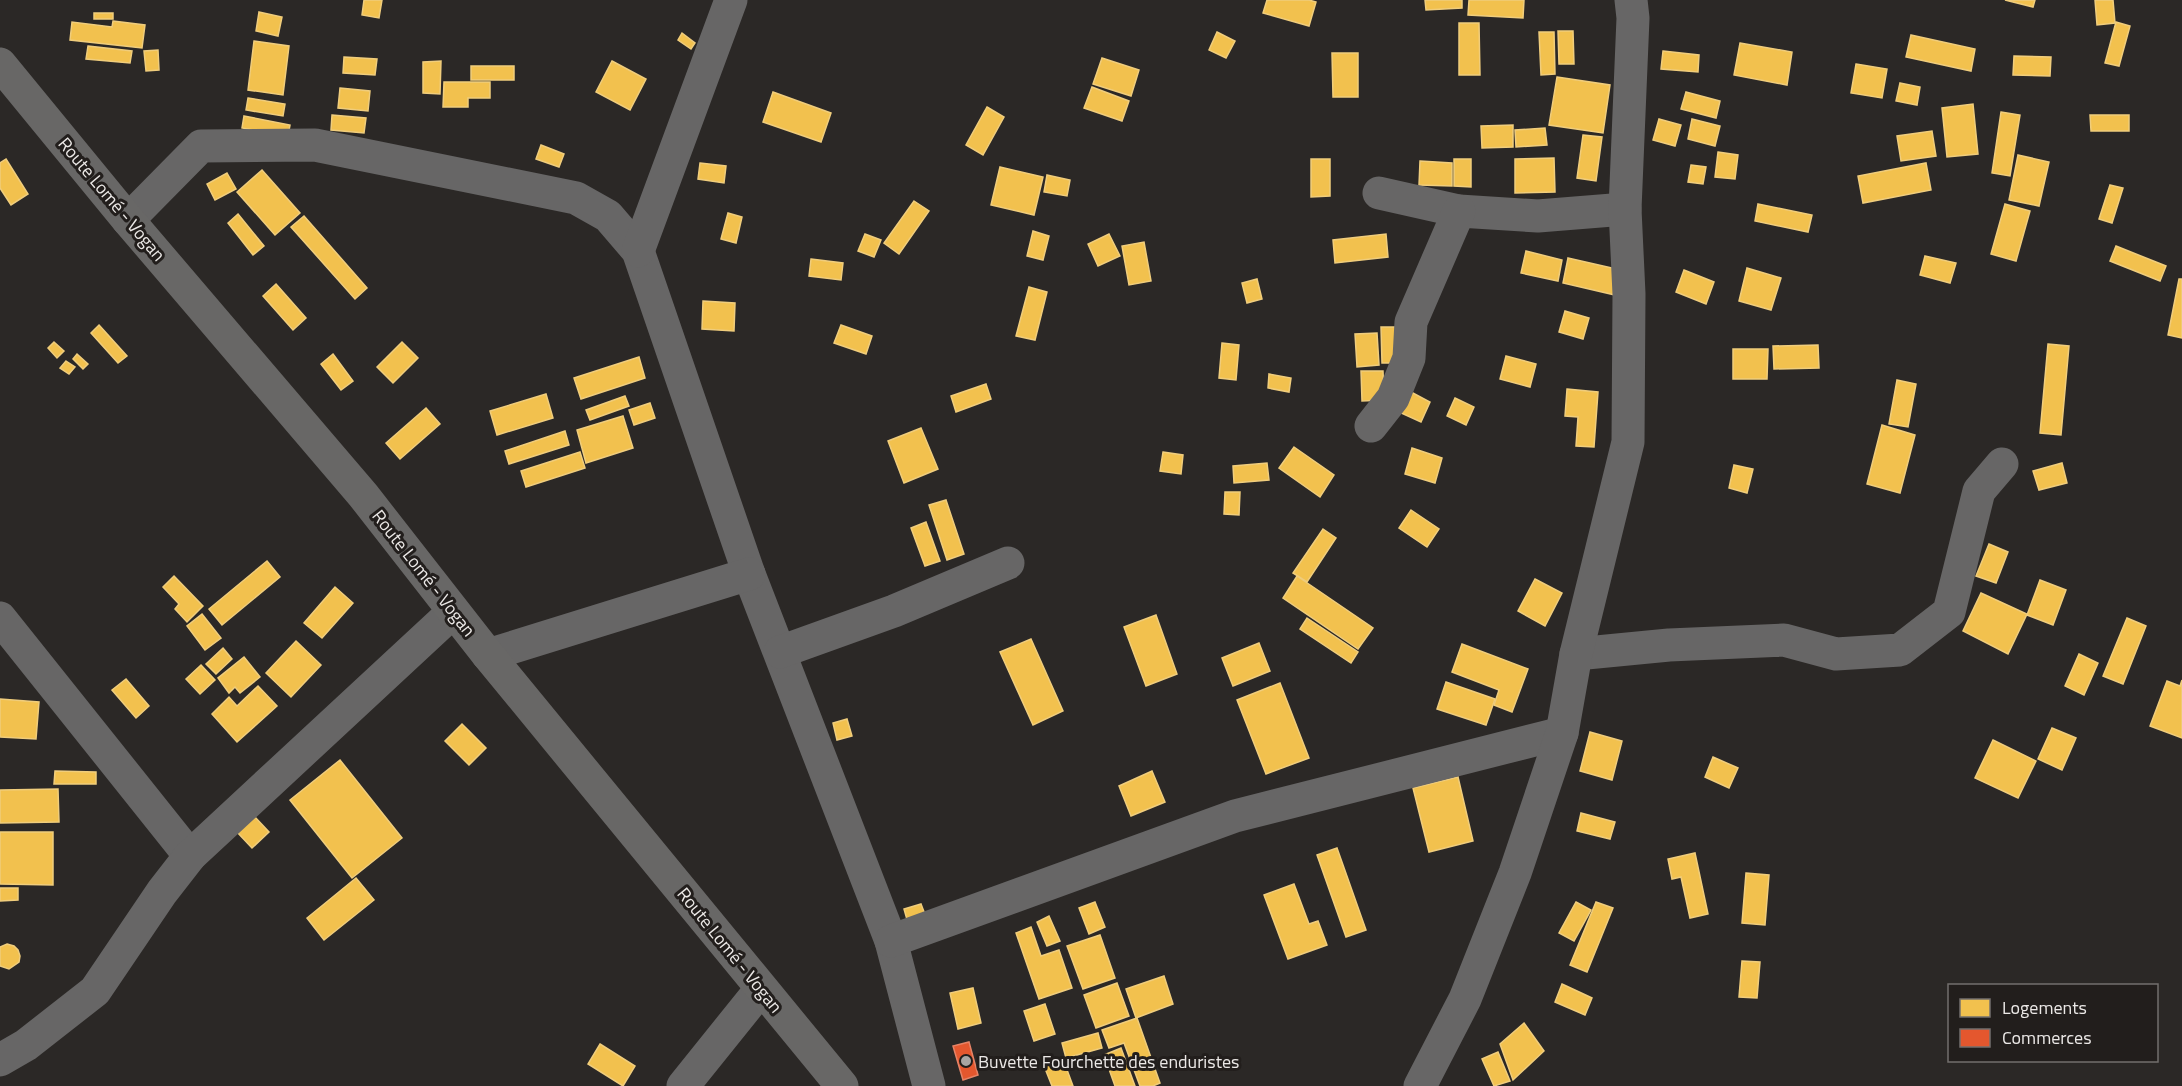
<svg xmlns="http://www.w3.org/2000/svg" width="2182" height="1086" viewBox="0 0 2182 1086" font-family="'Titillium Web',sans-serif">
  <rect width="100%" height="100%" fill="#2b2826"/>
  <!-- homes -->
  <g fill="#f2c14e" stroke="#f0cd7c" stroke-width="1.5">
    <polygon points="364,0 382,0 379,18 362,15"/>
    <polygon points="1267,0 1309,0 1316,2 1309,26 1263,13"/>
    <polygon points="1425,0 1462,0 1462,8 1426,10"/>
    <polygon points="1469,0 1524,0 1523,18 1468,15"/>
    <polygon points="2005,0 2035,0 2033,7"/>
    <polygon points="2095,0 2113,0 2115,23 2097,25"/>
    <polygon points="259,12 282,17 278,36 256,31"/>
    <rect x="94" y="13" width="19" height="6"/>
    <polygon points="113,21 145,25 142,48 70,40 72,22 112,27"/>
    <polygon points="2116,22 2130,26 2119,66 2105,63"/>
    <polygon points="1459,23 1479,23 1480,75 1459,75"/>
    <polygon points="1558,31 1573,31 1574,64 1559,64"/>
    <polygon points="1217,32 1235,41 1226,58 1209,50"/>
    <polygon points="1539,32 1554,32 1555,74 1541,75"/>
    <polygon points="682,33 695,43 691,49 678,40"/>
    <polygon points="1911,35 1975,49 1971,71 1906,57"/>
    <polygon points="254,41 289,46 283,95 248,90"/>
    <polygon points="1740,43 1792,52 1787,85 1734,75"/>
    <polygon points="88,46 132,51 130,63 86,59"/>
    <polygon points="158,50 159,70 146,71 144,51"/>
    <polygon points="1663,51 1699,55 1698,72 1661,69"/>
    <polygon points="1332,53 1358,53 1358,97 1333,97"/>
    <polygon points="2014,56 2051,57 2050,76 2013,75"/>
    <polygon points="344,57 377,59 375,75 343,73"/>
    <polygon points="1102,58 1139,70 1131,96 1093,84"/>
    <polygon points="441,61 440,94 423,93 423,62"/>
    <polygon points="612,61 646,79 630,110 596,92"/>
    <polygon points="1856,64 1887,69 1882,98 1851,93"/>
    <rect x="471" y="66" width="43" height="14"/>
    <polygon points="1557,77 1610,85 1603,133 1549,125"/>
    <polygon points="444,82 490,82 490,98 468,98 468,107 443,107"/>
    <polygon points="1900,83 1920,87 1917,105 1896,101"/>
    <polygon points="1092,87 1129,101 1122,121 1084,108"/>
    <polygon points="340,88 370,91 368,111 338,108"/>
    <polygon points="773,92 831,113 821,142 763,122"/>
    <polygon points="1686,92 1720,101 1716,118 1681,109"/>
    <polygon points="248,98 285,104 283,116 246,110"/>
    <polygon points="1973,104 1978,154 1947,157 1942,108"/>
    <polygon points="987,107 1004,117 983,155 966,145"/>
    <polygon points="2001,112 2020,115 2010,176 1992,173"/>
    <polygon points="332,115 366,118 364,133 331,130"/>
    <polygon points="2090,115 2129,115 2129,131 2091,131"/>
    <polygon points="244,116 290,125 288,136 242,128"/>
    <polygon points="1659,119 1681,125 1675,146 1653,140"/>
    <polygon points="1692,119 1720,126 1715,146 1688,139"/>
    <polygon points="1513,125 1513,147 1482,148 1481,126"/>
    <polygon points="1545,128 1547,145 1516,147 1515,130"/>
    <polygon points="1932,131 1936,156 1901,161 1897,136"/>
    <polygon points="1583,135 1602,137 1596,181 1577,178"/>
    <polygon points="541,145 564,154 559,167 536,159"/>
    <polygon points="1718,152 1738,155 1735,179 1715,177"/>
    <polygon points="2018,155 2049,162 2039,206 2009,200"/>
    <polygon points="1554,158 1555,192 1515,193 1515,159"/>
    <polygon points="6,159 28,194 11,205 0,188 0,163"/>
    <polygon points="1311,159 1330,159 1330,196 1311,197"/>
    <polygon points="1454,159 1471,159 1471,187 1454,186"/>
    <polygon points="1420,161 1452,163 1452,186 1419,185"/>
    <polygon points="700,163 726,166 724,183 698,179"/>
    <polygon points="1926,163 1931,190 1863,203 1858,176"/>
    <polygon points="1691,165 1706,167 1703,184 1688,182"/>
    <polygon points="1000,167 1043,177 1034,215 991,205"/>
    <polygon points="262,170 300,213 275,235 237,192"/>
    <polygon points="227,173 236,189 215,200 207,184"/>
    <polygon points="1047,175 1070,180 1067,196 1044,192"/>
    <polygon points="2110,185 2123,188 2112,223 2099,219"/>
    <polygon points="914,201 929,211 899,254 884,243"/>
    <polygon points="1758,204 1812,215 1808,232 1755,221"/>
    <polygon points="2005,204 2030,211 2016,261 1991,254"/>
    <polygon points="728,213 742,217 736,243 721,239"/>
    <polygon points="238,214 264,246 253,255 228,223"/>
    <polygon points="304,216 367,288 355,299 291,227"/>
    <polygon points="1033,231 1049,236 1043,260 1027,256"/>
    <polygon points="865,234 881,240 874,257 858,251"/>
    <polygon points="1109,234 1120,256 1098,266 1088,244"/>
    <polygon points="1386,234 1388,257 1335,263 1333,240"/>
    <polygon points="1144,242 1151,281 1129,285 1122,246"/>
    <polygon points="2116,246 2166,266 2160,281 2110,261"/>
    <polygon points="1526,251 1562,260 1558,281 1521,273"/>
    <polygon points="1925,256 1956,263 1950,283 1920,275"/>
    <polygon points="1568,258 1621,270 1615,295 1563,283"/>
    <polygon points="811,259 843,263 841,280 809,276"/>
    <polygon points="1747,268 1781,278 1771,310 1739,301"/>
    <polygon points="1684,270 1714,282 1706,304 1676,292"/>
    <polygon points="1257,279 1262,299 1247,303 1242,283"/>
    <polygon points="2179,279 2182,279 2182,338 2168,335"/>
    <polygon points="276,284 306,318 293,330 263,296"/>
    <polygon points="1029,287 1047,292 1035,340 1016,336"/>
    <polygon points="703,301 735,303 734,331 702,329"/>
    <polygon points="1565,311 1589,318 1583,339 1559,332"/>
    <polygon points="99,325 127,356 118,363 91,333"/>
    <polygon points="841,325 872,336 866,354 834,343"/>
    <polygon points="1381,327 1398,327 1400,363 1382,363"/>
    <polygon points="1377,333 1379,365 1357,367 1355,334"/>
    <polygon points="54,342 64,351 57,358 48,348"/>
    <polygon points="402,342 418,358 393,383 377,367"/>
    <polygon points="1222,343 1239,345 1236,380 1219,378"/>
    <polygon points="2048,344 2069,346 2061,435 2040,433"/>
    <polygon points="1818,345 1819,368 1774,369 1773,346"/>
    <polygon points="1733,349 1768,349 1767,379 1733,379"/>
    <polygon points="77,354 88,364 83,369 73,359"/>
    <polygon points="333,354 353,381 341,390 321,364"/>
    <polygon points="1506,356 1536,364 1530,387 1500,379"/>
    <polygon points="639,357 645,378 581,399 574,378"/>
    <polygon points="66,361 75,367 69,374 60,368"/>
    <polygon points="1361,371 1383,371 1384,400 1362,401"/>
    <polygon points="1269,374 1291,378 1289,392 1268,388"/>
    <polygon points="1897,380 1916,384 1908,427 1889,424"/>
    <polygon points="986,384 991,399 956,412 951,396"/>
    <polygon points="1567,389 1598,392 1594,447 1576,446 1578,417 1565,416"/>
    <polygon points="1411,392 1430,402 1421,422 1401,413"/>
    <polygon points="546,394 553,418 497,435 490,411"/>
    <polygon points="625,396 629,406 590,420 586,410"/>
    <polygon points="1455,398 1474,407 1466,425 1447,416"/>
    <polygon points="650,403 655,418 634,425 629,410"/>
    <polygon points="426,408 440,424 400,459 386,443"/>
    <polygon points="623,416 633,448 586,463 577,430"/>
    <polygon points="1882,425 1915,435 1900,493 1867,484"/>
    <polygon points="921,428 938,469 904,483 888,441"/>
    <polygon points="565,431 569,445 509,464 505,451"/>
    <polygon points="1294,447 1334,475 1320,497 1279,468"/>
    <polygon points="1412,448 1442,458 1435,483 1405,474"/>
    <polygon points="580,452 585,468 526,487 521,471"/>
    <polygon points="1163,452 1183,455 1181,474 1160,471"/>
    <polygon points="1267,463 1269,480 1234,483 1233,466"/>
    <polygon points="2062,463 2067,483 2039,490 2033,471"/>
    <polygon points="1734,465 1753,469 1747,493 1729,488"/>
    <polygon points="1225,492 1240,492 1239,515 1224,514"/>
    <polygon points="946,500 964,554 947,560 929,505"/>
    <polygon points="1411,510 1439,529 1427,547 1399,528"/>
    <polygon points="926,522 940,561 925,566 911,528"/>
    <polygon points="1323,529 1336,538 1307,582 1293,573"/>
    <polygon points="1989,544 2008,552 1996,583 1976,576"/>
    <polygon points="267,561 280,577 222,625 209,609"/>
    <polygon points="174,576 203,606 187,622 175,609 179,604 163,587"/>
    <polygon points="1297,576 1373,628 1358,649 1283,598"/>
    <polygon points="1535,579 1562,593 1545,626 1518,611"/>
    <polygon points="2040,580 2066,590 2053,625 2027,615"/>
    <polygon points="335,587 353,603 322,638 304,623"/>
    <polygon points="1981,593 2027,614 2008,654 1963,631"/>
    <polygon points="202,614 221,638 205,650 187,626"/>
    <polygon points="1156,615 1177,674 1146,686 1124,627"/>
    <polygon points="1307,618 1358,652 1351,663 1300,629"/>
    <polygon points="2127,618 2146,626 2123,684 2103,676"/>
    <polygon points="1031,639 1063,711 1033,725 1000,652"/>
    <polygon points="296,641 321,665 291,697 266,673"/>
    <polygon points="1259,643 1270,671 1233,686 1222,658"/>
    <polygon points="1462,644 1528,669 1512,712 1494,705 1499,690 1452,672"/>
    <polygon points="223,648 232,659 216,674 206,664"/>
    <polygon points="2079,654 2098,663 2084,695 2065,686"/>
    <polygon points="244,657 260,677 240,693 235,687 229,693 218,678"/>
    <polygon points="201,665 215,680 200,694 186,679"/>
    <polygon points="126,679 149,706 136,718 112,690"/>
    <polygon points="2182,680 2182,738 2150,726 2167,681 2180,686"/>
    <polygon points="1446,682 1495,699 1486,725 1437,709"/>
    <polygon points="1280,683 1309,758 1266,774 1237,700"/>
    <polygon points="258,686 277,706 237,742 212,714 229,697 237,706"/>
    <polygon points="0,699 39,702 36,739 0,737"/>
    <polygon points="847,719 852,736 837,740 833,723"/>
    <polygon points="462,724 486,748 469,765 445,741"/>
    <polygon points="2052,728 2076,738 2062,770 2038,759"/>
    <polygon points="1590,732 1622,741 1612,780 1580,771"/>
    <polygon points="1993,740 2036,761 2018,798 1975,778"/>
    <polygon points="1713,757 1738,768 1729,788 1705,777"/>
    <polygon points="340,760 402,838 352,878 290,800"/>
    <polygon points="55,771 96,772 96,784 54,784"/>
    <polygon points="1152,771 1165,802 1131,816 1119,786"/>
    <polygon points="1458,777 1473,841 1429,852 1413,788"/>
    <polygon points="58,789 59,822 0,823 0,790"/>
    <polygon points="1581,813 1615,822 1610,839 1577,831"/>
    <polygon points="254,816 269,832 252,848 237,832"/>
    <polygon points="0,832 53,832 53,885 0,884"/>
    <polygon points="1337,848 1366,930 1346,937 1317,855"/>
    <polygon points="1695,853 1708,914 1690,918 1681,877 1672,879 1668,859"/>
    <polygon points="1746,873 1769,875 1765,925 1742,923"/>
    <polygon points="356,878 374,900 324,940 307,918"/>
    <polygon points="1294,884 1309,924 1318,921 1327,945 1288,959 1264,895"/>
    <polygon points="0,888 18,888 18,900 0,901"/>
    <polygon points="1095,902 1105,927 1089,934 1079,908"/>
    <polygon points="1576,902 1591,910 1574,941 1559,933"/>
    <polygon points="1596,902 1613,908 1587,972 1570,965"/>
    <polygon points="921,904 926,917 908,923 904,909"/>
    <polygon points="1049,916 1060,941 1047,946 1037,922"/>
    <polygon points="1031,927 1041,956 1059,950 1072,988 1039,999 1016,933"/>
    <polygon points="1100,935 1115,978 1083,989 1067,946"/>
    <polygon points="7,944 14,946 18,950 20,956 19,962 9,969 0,966 0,947"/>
    <polygon points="1742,961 1760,962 1757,998 1739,997"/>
    <polygon points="1164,976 1173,1004 1136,1018 1126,989"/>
    <polygon points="1117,983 1129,1016 1096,1028 1084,995"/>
    <polygon points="1562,984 1592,998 1585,1015 1555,1002"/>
    <polygon points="973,988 981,1023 958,1029 950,993"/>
    <polygon points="1045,1004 1055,1034 1034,1041 1024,1011"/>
    <polygon points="1137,1018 1160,1083 1153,1086 1140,1086 1124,1043 1109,1048 1102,1030"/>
    <polygon points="1524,1023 1544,1051 1513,1080 1500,1044"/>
    <polygon points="1098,1033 1102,1048 1066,1058 1062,1043"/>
    <polygon points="600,1044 635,1066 623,1086 588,1064"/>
    <polygon points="1121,1048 1135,1086 1115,1086 1104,1055"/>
    <polygon points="1498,1052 1510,1081 1494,1086 1482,1059"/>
    <polygon points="1063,1059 1073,1086 1052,1086 1044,1066"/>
  </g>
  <!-- shops -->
  <polygon fill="#e4572e" stroke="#e68366" stroke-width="1.5" points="969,1042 978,1075 963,1080 953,1046"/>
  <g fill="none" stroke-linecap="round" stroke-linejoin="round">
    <!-- minor -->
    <g stroke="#676666" stroke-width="33">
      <polyline points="1379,193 1459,211 1538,216 1625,209"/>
      <polyline points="128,220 201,146 315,145 576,198 608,216 638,251 749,574 891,941 929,1086"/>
      <polyline points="638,251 731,0"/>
      <polyline points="1371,426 1393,398 1409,358 1411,322 1459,211"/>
      <polyline points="0,618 190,856"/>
      <polyline points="780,652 894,611 1008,563"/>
      <polyline points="1576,654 1669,645 1784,640 1836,654 1900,650 1949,612 1979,491 2002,464"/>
      <polyline points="488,655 749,574"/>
      <polyline points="891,941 1235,816 1562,733"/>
      <polyline points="0,1060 26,1045 95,991 162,892 190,856 453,612"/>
      <polyline points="683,1086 761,989"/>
      <polyline points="1420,1086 1465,999 1515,873 1562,733 1576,654 1628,442 1629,294 1625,209 1633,18 1631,0"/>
    </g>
    <!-- major -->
    <polyline stroke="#686766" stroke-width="33" points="0,64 128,220 363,495 488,655 842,1086"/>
  </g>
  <!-- markers -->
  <circle fill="#a8a5a3" stroke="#221e1c" stroke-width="2" cx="966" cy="1061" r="6"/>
  <g text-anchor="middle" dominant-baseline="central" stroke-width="6" stroke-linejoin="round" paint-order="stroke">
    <!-- street labels -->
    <g font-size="18" fill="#ece9e7" stroke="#221e1c">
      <text transform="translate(112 199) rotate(50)">Route Lomé - Vogan</text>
      <text transform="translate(424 573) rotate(52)">Route Lomé - Vogan</text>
      <text transform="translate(730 950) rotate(51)">Route Lomé - Vogan</text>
    </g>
    <!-- poi labels -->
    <g font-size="18" fill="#ece9e7" stroke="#221e1c" text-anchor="start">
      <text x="978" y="1061">Buvette Fourchette des enduristes</text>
    </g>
  </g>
  <!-- legend -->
  <rect x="1948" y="984" width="210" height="78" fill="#221e1c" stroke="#736f6d" stroke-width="1.5"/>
  <rect x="1960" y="999" width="30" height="18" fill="#f2c14e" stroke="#736f6d" stroke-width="1.5"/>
  <text x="2002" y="1014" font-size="18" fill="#ece9e7">Logements</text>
  <rect x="1960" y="1029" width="30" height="18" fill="#e4572e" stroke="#736f6d" stroke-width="1.5"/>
  <text x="2002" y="1044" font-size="18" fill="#ece9e7">Commerces</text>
</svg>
